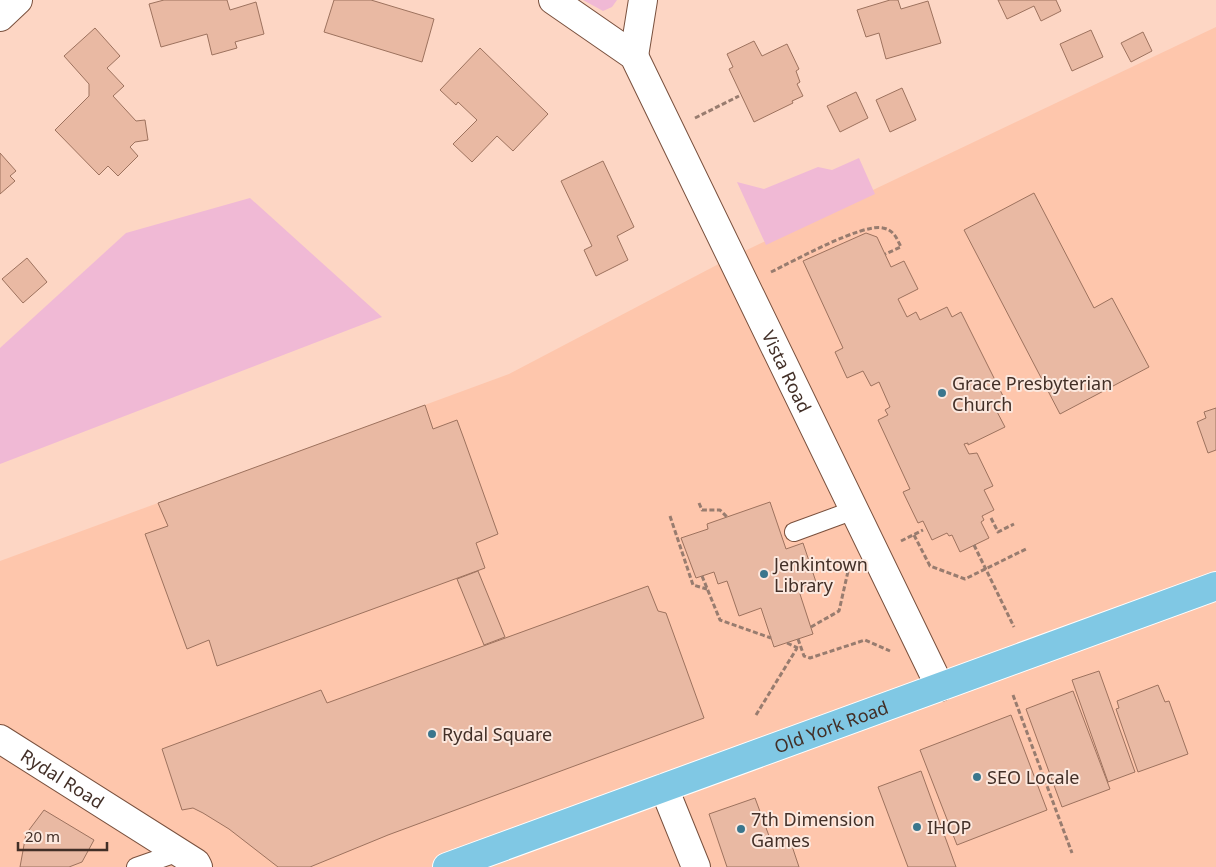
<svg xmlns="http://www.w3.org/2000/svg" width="1216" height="867" viewBox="0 0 1216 867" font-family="'Noto Sans',sans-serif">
  <rect width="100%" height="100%" fill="#fdd6c4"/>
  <!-- built -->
  <polygon fill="#fec6ac" points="1216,27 1216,867 0,867 0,561 509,374 732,257"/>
  <!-- green -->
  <g fill="#f0b9d5">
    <polygon points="583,0 617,0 612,7 603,11"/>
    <polygon points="859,158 875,194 766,245 737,182 764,189 818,167 832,170"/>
    <polygon points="250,198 382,317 0,464 0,348 126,233"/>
  </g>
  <!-- building -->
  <g fill="#e9b9a3" stroke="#9d725e">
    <polygon points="164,0 227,0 230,10 256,2 264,34 235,42 237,48 212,55 207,34 161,47 149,4"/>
    <polygon points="334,0 371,0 434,19 422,62 324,32"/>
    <polygon points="890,0 898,0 901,9 928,1 941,43 886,59 879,33 866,37 857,10"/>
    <polygon points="998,0 1056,0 1061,11 1041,21 1034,6 1007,19"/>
    <polygon points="95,28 120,56 107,68 124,86 113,96 136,121 145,120 148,140 135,142 130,147 138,156 118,176 108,166 99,175 55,130 89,96 89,84 64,56"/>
    <polygon points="1091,30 1103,57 1072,71 1060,44"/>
    <polygon points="1143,32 1152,51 1131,62 1121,43"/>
    <polygon points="754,41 762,56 787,44 799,69 796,71 800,82 797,84 803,96 792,101 793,103 754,122 729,69 733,67 727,54"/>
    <polygon points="480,48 548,114 513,151 497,136 472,162 453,144 477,120 458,102 456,105 440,90"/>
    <polygon points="902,88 916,120 890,132 876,100"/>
    <polygon points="856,92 868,118 840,132 827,106"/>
    <polygon points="0,153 16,171 10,176 15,181 0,194"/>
    <polygon points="603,161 634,227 617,236 628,260 596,276 584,250 592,246 561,181"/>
    <polygon points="1034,193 1094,308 1112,298 1149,367 1060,414 964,230"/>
    <polygon points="866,233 877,237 891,267 904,261 918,289 898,299 907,317 916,312 920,320 947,307 952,317 961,312 1005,400 994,406 1005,427 968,445 968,443 964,444 969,454 977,453 993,486 984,490 994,510 982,516 984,520 981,522 989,538 960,552 952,535 949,536 947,533 932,540 923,521 918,523 903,492 910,489 878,420 888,415 885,410 890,407 879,382 871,386 863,371 847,378 835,352 843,348 803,261"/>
    <polygon points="27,258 47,282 23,303 2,279"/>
    <polygon points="425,405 433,429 457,420 464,439 498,534 476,543 485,568 217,666 209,640 187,649 145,534 168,526 158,503"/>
    <polygon points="1216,408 1216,450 1208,453 1197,422 1206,418 1204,412"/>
    <polygon points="770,502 786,549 803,543 816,582 798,588 813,634 774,647 761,608 739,616 727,581 718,584 714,572 696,578 681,538 708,529 707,524"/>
    <polygon points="478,571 505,637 484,645 457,579"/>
    <polygon points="648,586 658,611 666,613 704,718 388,835 310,867 278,867 229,829 203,813 193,808 182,810 162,749 321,690 327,703"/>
    <polygon points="1099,671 1135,772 1108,782 1072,680"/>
    <polygon points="1158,685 1165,702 1169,701 1188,754 1138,772 1116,709 1119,708 1117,701"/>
    <polygon points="1073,691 1110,789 1062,807 1026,709"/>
    <polygon points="1011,715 1047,810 957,845 920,750"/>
    <polygon points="921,771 956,867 908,867 878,787"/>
    <polygon points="755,798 772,844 789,837 799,867 727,867 709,814"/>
    <polygon points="44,810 94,840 82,862 69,867 20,867 26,834"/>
  </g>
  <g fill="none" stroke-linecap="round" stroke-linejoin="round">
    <defs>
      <g id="service">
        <polyline points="794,532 854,510"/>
        <polyline points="136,867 179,852"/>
      </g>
      <g id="minor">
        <path id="s1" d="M553,0l81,56 306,631"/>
        <polyline points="0,17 18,0"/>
        <polyline points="634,56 643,0"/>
        <polyline points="664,788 696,867"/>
      </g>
      <g id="tertiary">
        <path id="s2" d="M0,739l196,124 2,4"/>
      </g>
      <g id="trunk">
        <path id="s3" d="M447,867l769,-281"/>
      </g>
    </defs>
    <!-- service casing -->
    <use href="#service" stroke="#79503d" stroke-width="20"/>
    <!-- minor casing -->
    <use href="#minor" stroke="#79503d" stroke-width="30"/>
    <!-- tertiary casing -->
    <use href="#tertiary" stroke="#79503d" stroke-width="30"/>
    <!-- trunk casing -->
    <use href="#trunk" stroke="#fff" stroke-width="30"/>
    <!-- path -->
    <g stroke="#987c6f" stroke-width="3" stroke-dasharray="5 2.5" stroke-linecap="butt">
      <polyline points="695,118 739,96"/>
      <path d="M771,272c23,-11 91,-49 112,-44 11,2 14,11 18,19l-16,7"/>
      <polyline points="699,503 702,510 720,510 727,517"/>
      <polyline points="670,516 693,585 707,589"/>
      <polyline points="991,518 998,532 1014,524"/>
      <polyline points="914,535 930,566 965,579 1026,549"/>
      <polyline points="901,541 923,530"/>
      <polyline points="974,545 1014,627"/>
      <polyline points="702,576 720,620 771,638"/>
      <polyline points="811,627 839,611 849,567"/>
      <polyline points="798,639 804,656 810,658 865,640 890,651"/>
      <polyline points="787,643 798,648"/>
      <polyline points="1013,695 1072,853"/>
      <polyline points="756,715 797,648"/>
    </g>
    <!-- service -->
    <use href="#service" stroke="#fff" stroke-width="18"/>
    <!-- minor -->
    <use href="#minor" stroke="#fff" stroke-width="28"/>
    <!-- tertiary -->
    <use href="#tertiary" stroke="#fff" stroke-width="28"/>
    <!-- trunk -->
    <use href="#trunk" stroke="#80c8e4" stroke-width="28"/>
  </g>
  <!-- markers -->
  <g fill="#3a768d" stroke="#fce8de" stroke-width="2">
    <circle cx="942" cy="393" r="5"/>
    <circle cx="764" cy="574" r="5"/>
    <circle cx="432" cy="734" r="5"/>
    <circle cx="977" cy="777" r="5"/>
    <circle cx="917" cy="827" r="5"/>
    <circle cx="741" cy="829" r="5"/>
  </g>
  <g text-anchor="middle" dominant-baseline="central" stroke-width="4" stroke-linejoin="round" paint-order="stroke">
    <!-- street labels -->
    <g font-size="18" fill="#422f27" stroke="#fce8de">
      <text stroke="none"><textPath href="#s1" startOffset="449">Vista Road</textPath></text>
      <text stroke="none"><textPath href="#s3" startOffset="409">Old York Road</textPath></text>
      <text stroke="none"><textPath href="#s2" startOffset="74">Rydal Road</textPath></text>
    </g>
    <!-- poi labels -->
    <g font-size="18" fill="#422f27" stroke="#fce8de" text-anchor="start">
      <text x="952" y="383">Grace Presbyterian<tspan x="952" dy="21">Church</tspan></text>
      <text x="774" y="564">Jenkintown<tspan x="774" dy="21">Library</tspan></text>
      <text x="442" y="734">Rydal Square</text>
      <text x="987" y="777">SEO Locale</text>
      <text x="751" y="819">7th Dimension<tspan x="751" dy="21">Games</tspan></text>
      <text x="927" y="827">IHOP</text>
    </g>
  </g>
  <!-- scale -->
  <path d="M18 842v8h89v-8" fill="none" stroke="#422f27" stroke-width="2.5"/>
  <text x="25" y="842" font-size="15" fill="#422f27" stroke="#fce8de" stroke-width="4" paint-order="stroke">20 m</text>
</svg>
